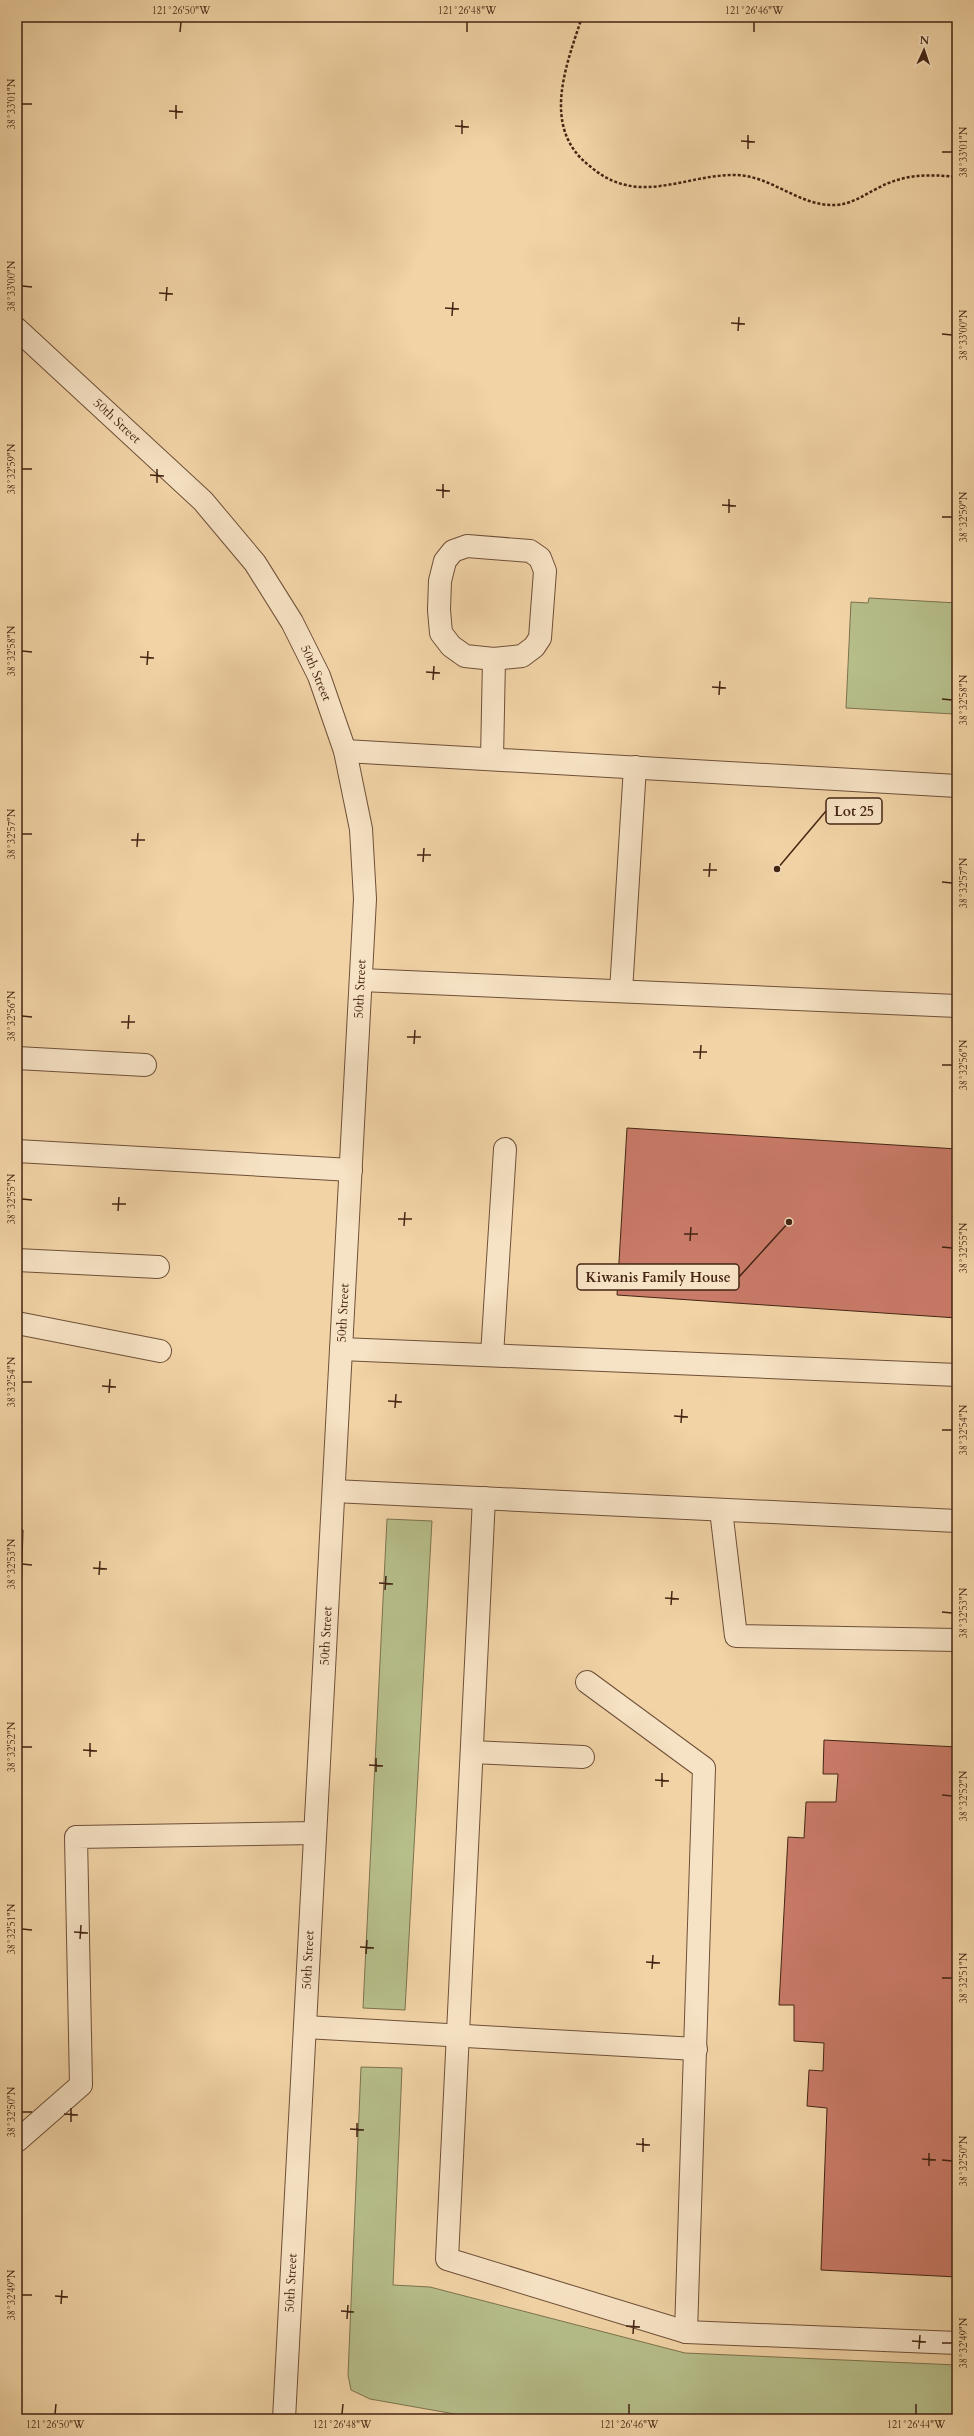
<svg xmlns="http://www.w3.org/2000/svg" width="974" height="2436" viewBox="0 0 974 2436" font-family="Cardo,serif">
  <rect width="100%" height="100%" fill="#f1d3a5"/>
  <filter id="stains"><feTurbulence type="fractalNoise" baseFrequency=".005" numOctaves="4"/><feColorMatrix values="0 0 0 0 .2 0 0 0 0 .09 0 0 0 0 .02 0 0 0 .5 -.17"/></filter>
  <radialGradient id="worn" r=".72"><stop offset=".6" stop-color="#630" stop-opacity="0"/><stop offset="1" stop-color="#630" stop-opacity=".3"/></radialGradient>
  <!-- green -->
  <g fill="#b6be8a" stroke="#7d724e">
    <polygon points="869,598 957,603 954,714 846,708 851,602 868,603"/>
    <polygon points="387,1519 432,1521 405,2010 363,2008"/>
    <polygon points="361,2067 402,2068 393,2285 430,2287 685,2353 957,2365 957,2419 483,2419 370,2399 351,2390 348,2375"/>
  </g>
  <!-- building -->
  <g fill="#c97a68" stroke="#442513">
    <polygon points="627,1128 957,1149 957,1318 617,1295"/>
    <polygon points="17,1529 23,1530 19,1672 17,1671"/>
    <polygon points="824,1740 957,1747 957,2277 821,2270 827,2108 807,2106 809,2070 823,2071 824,2043 794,2041 794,2005 779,2005 788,1837 804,1838 806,1802 836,1802 838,1774 823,1774"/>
  </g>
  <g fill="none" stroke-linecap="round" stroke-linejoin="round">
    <defs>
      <g id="service">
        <polygon points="467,546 530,551 540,558 545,571 540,638 534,647 522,656 494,659 465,656 451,646 441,633 439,610 440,581 445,561 453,551"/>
        <polyline points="345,751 957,786"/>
        <polyline points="492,759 494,659"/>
        <polyline points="361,980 957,1006"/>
        <polyline points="621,991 635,767"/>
        <polyline points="17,1058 145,1065"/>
        <polyline points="17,1151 351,1170"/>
        <polyline points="17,1260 158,1267"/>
        <polyline points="17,1323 160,1351"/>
        <polyline points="341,1349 957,1375"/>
        <polyline points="492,1355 505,1149"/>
        <polyline points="334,1491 957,1521"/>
        <polyline points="484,1498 447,2259 686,2332 957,2343"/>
        <polyline points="721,1510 736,1636 957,1640"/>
        <polyline points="587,1682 704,1768 686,2332"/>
        <polyline points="472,1752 583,1757"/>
        <polyline points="305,2027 696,2049"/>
        <polyline points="17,2141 81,2085 76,1837 315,1833"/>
      </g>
      <polyline id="tertiary" points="17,329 203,501 255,563 292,622 319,676 345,751 361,829 365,899 284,2419"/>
    </defs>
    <!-- service casing -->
    <use href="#service" stroke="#6f5038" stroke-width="24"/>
    <!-- tertiary casing -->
    <use href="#tertiary" stroke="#6f5038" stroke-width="24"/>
    <!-- path -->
    <path stroke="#442513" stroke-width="2.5" stroke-dasharray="3 2" stroke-linecap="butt" d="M582,17c-16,49 -42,112 9,150 14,12 30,19 49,20 32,1 62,-12 93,-12 37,-1 66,32 103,30 16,-1 28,-10 42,-17 26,-14 50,-14 79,-11"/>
    <!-- service -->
    <use href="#service" stroke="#f6e2c4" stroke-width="22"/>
    <!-- tertiary -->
    <use href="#tertiary" stroke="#f6e2c4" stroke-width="22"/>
  </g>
  <!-- ticks -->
  <path fill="none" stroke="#442513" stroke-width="1.5" d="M180,32l1,-10M467,32v-10M754,32v-10M22,104h10M169,111l14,1M176,119v-14M455,126l14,1M462,134v-14M741,141l14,1M748,149v-14M942,152h10M22,286l10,1M159,293l14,1M166,301l1,-14M445,308l14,1M452,316l1,-14M731,323l14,1M738,331l1,-14M942,334l10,1M22,469h10M150,475l14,1M157,483v-14M436,490l14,1M443,498v-14M722,505l14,1M729,513v-14M942,517h10M22,651l10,1M140,657l14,1M147,665l1,-14M426,672l14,1M433,680l1,-14M712,687l14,1M719,695l1,-14M942,699l10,1M22,834h10M131,840h14M137,847l1,-14M417,855h14M423,862l1,-14M703,870h14M709,877l1,-14M942,882l10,1M22,1016l10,1M121,1022h14M128,1029l1,-14M407,1037h14M414,1044l1,-14M693,1052h14M700,1059l1,-14M942,1065h10M22,1199l10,1M112,1204h14M118,1211l1,-14M398,1219h14M404,1226l1,-14M684,1234h14M690,1241l1,-14M942,1247l10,1M22,1382h10M102,1386l14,1M109,1393l1,-14M388,1401l14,1M395,1408l1,-14M674,1416l14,1M681,1423l1,-14M942,1430h10M22,1564l10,1M93,1568l14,1M99,1575l1,-14M379,1583l14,1M385,1590l1,-14M665,1598l14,1M671,1605l1,-14M942,1612l10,1M22,1747h10M83,1750l14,1M90,1757v-14M369,1765l14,1M376,1772v-14M655,1780l14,1M662,1787v-14M942,1795l10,1M22,1929l10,1M74,1932l14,1M80,1939l1,-14M360,1947l14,1M366,1954l1,-14M646,1962l14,1M652,1969l1,-14M942,1978h10M22,2112h10M64,2114l14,1M71,2122v-14M350,2129l14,1M357,2137v-14M636,2144l14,1M643,2152v-14M922,2159l14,1M942,2160l10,1M929,2166v-13M22,2295h10M55,2296l13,1M61,2304l1,-14M341,2311l13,1M347,2319l1,-14M626,2326l14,1M633,2334l1,-14M912,2341l14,1M942,2343h10M919,2349l1,-14M55,2414l1,-10M342,2414l1,-10M629,2414v-10M916,2414v-10"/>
  <g text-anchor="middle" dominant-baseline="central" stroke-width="3.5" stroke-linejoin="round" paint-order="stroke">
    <!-- street labels -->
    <g font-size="13" fill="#442513" stroke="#f6e2c4">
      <text transform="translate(117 421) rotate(43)">50th Street</text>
      <text transform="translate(316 673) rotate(67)">50th Street</text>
      <text transform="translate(360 989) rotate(-87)">50th Street</text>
      <text transform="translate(343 1313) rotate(-87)">50th Street</text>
      <text transform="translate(326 1636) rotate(-87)">50th Street</text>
      <text transform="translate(308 1960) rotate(-87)">50th Street</text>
      <text transform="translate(291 2283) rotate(-87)">50th Street</text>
    </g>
  </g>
  <!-- callouts -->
  <path fill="none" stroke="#442513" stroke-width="1.5" d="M777 869L826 811M789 1222L739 1277"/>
  <g fill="#442513" stroke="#f6e2c4" stroke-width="1.5">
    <circle cx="777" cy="869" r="4"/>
    <circle cx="789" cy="1222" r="4"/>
  </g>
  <g fill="#f6e2c4" stroke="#442513" stroke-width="1.5">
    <rect x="826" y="798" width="56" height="26" rx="4"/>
    <rect x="577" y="1264" width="162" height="26" rx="4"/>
  </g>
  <g font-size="14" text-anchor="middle" font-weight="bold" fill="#442513">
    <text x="854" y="816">Lot 25</text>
    <text x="658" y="1282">Kiwanis Family House</text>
  </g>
  <!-- margin -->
  <rect width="974" height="2436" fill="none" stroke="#f1d3a5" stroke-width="44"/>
  <!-- north arrow -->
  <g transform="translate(924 50) rotate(3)" stroke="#f6e2c4" stroke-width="3" paint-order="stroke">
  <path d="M0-3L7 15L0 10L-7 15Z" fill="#442513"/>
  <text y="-6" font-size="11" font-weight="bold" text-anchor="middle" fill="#442513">N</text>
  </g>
  <rect x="22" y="22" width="930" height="2392" fill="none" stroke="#442513" stroke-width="1.5"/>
  <g font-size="10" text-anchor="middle" fill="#442513">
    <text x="181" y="14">121°26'50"W</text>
    <text x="467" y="14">121°26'48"W</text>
    <text x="754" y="14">121°26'46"W</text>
    <text transform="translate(11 104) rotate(-90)" y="4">38°33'01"N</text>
    <text transform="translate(963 152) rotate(-90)" y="4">38°33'01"N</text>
    <text transform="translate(11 286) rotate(-90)" y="4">38°33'00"N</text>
    <text transform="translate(963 335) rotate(-90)" y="4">38°33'00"N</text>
    <text transform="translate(11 469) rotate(-90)" y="4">38°32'59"N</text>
    <text transform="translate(963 517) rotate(-90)" y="4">38°32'59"N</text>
    <text transform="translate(11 651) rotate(-90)" y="4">38°32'58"N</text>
    <text transform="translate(963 700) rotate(-90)" y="4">38°32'58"N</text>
    <text transform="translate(11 834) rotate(-90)" y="4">38°32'57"N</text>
    <text transform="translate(963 883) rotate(-90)" y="4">38°32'57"N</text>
    <text transform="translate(11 1016) rotate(-90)" y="4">38°32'56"N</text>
    <text transform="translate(963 1065) rotate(-90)" y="4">38°32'56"N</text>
    <text transform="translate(11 1199) rotate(-90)" y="4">38°32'55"N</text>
    <text transform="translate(963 1248) rotate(-90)" y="4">38°32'55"N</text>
    <text transform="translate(11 1382) rotate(-90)" y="4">38°32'54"N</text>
    <text transform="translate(963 1430) rotate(-90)" y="4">38°32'54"N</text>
    <text transform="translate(11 1564) rotate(-90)" y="4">38°32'53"N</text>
    <text transform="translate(963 1613) rotate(-90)" y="4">38°32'53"N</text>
    <text transform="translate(11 1747) rotate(-90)" y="4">38°32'52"N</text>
    <text transform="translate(963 1796) rotate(-90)" y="4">38°32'52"N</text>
    <text transform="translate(11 1929) rotate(-90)" y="4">38°32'51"N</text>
    <text transform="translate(963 1978) rotate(-90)" y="4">38°32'51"N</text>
    <text transform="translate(11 2112) rotate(-90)" y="4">38°32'50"N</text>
    <text transform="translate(963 2161) rotate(-90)" y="4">38°32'50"N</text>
    <text transform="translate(11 2295) rotate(-90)" y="4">38°32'49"N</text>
    <text transform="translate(963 2343) rotate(-90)" y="4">38°32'49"N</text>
    <text x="55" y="2428">121°26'50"W</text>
    <text x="342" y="2428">121°26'48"W</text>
    <text x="629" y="2428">121°26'46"W</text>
    <text x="916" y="2428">121°26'44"W</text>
  </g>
  <rect width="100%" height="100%" filter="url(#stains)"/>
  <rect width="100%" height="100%" fill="url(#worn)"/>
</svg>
